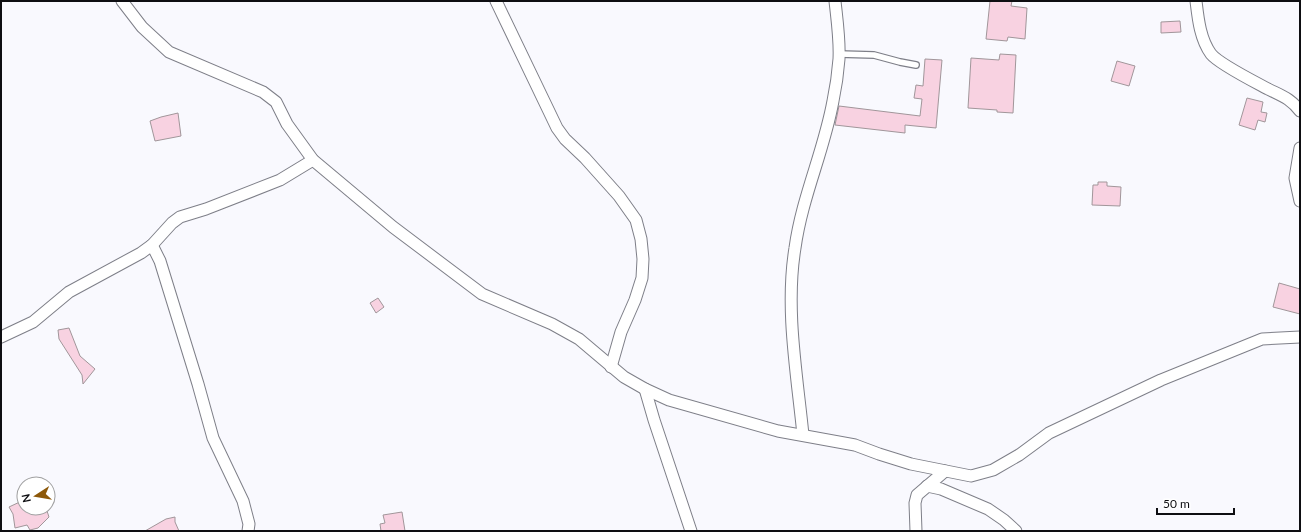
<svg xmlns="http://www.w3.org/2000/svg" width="1301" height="532" viewBox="0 0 1301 532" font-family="Lato,sans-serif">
  <rect width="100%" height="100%" fill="#f9f9fe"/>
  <!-- building -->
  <g fill="#f8d2e1" stroke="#a1969a">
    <polygon points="990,1 1012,1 1011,6 1027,8 1025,39 1008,37 1007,41 986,39"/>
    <polygon points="1180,21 1181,32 1161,33 1161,22"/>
    <polygon points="1000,54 1016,55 1013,113 997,112 997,110 968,108 971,58 999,60"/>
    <polygon points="925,59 942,60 936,128 905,125 905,133 835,125 839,106 920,116 922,99 914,98 916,85 923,86"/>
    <polygon points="1117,61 1135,66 1129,86 1111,81"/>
    <polygon points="1247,98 1263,102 1261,112 1267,113 1265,122 1258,120 1255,130 1239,125"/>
    <polygon points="178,113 181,136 155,141 150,121 161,117"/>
    <polygon points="1098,182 1107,182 1107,186 1121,187 1120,206 1092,205 1093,185 1098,185"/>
    <polygon points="1279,283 1300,289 1300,314 1273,307"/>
    <polygon points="378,298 384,307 376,313 370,303"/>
    <polygon points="69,328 80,356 95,369 83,384 82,375 59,339 58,330"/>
    <polygon points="24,500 24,508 46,508 49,517 38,528 30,530 27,525 15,528 13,514 9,507"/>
    <polygon points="402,512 405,531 381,531 380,524 385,523 383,515"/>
    <polygon points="175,517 175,522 179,531 145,531 166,519"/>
  </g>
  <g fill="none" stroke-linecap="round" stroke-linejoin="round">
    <defs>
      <polyline id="lane" points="839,54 874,55 900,62 916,65"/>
      <g id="street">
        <polyline points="122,1 142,27 169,52 263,92 276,102 287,124 313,160 393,227 482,294 552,324 579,339 624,377 645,389 669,400 778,431 855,445 879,454 911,464 971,476 993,470 1019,455 1049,433 1161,380 1262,339 1300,337"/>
        <polyline points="496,1 557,128 565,139 585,158 619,196 636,220 641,239 643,259 642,278 635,300 621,332 611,367"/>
        <path d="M1196,1c2,17 4,38 15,53 8,10 44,28 57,35 14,7 22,9 32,22"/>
        <polyline points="1300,148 1295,178 1300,201"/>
        <polyline points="152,245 160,261 198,384 213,438 243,501 249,524 248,531"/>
        <polyline points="1,337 33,322 69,292 141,253 152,245 172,223 180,217 206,209 280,180 313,160"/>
        <polyline points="645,389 654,420 691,531"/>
        <path d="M803,435c-6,-61 -18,-126 -8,-187 7,-51 29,-97 38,-147 3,-14 5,-29 6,-42 1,-19 -2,-39 -4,-58"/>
        <polyline points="927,486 941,489 988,509 1004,520 1016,531"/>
        <polyline points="916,531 915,503 917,495 945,471"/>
      </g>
    </defs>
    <!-- lane casing -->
    <use href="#lane" stroke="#7e7f88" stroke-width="8"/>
    <!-- street casing -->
    <use href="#street" stroke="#7e7f88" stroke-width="13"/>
    <!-- lane -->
    <use href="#lane" stroke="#fff" stroke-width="5.5"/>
    <!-- street -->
    <use href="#street" stroke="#fff" stroke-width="11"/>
  </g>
  <!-- border -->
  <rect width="1301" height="532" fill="none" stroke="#0e0e12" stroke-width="4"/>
  <!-- north arrow -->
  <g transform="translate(36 496) rotate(258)"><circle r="19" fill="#ffffff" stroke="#9f9fa0"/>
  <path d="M0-3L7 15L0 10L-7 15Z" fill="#8d5809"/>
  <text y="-6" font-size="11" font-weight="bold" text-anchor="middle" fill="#0e0e12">N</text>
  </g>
  <!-- scale -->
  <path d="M1157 508v6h77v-6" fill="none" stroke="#0e0e12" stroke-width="2"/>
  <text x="1163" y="508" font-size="12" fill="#0e0e12" stroke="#ffffff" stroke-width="3" paint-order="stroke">50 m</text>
</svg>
